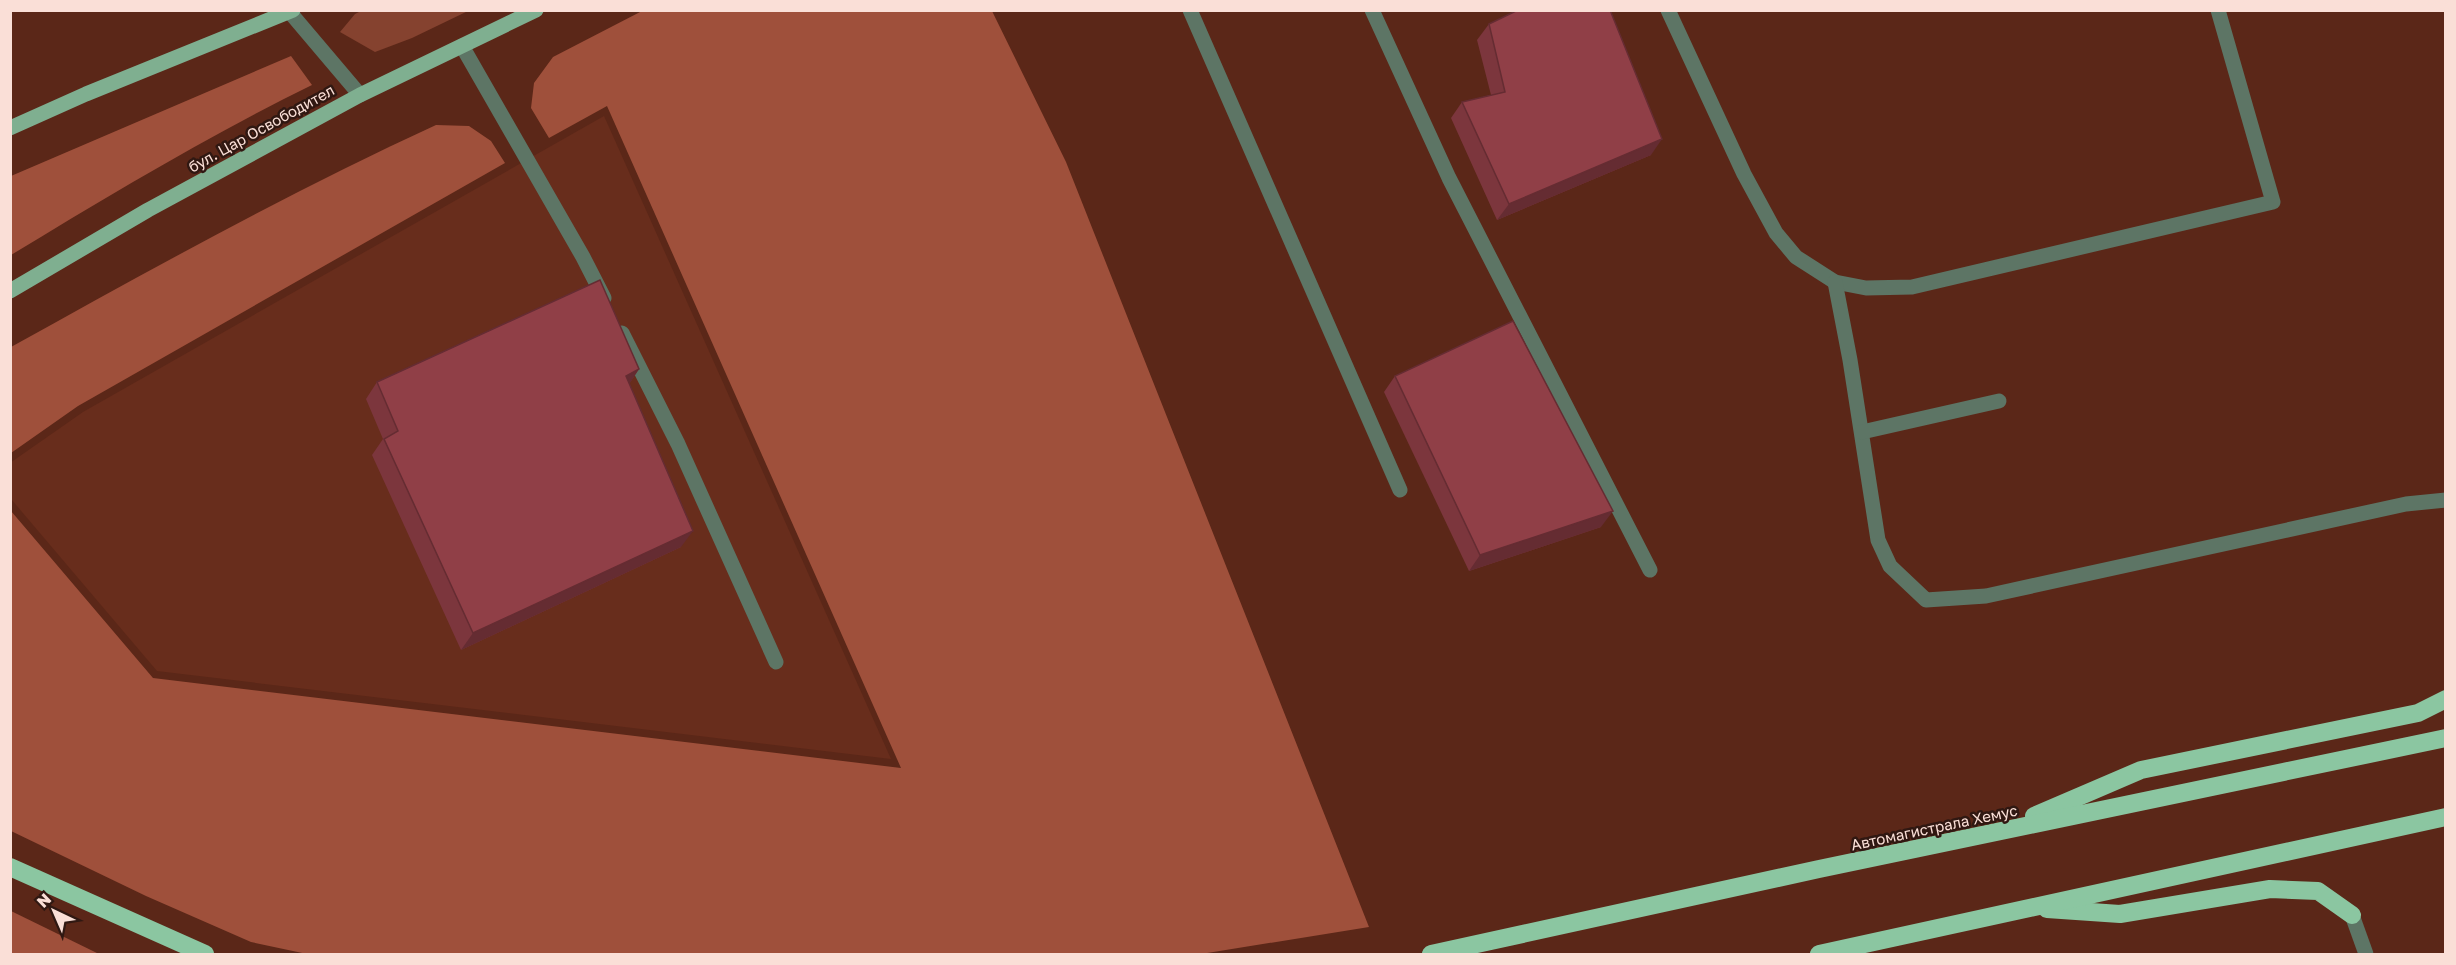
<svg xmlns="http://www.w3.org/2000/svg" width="2456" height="965" viewBox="0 0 2456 965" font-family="'Golos Text',sans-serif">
  <rect width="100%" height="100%" fill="#5b2718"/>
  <!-- built -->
  <polygon fill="#682d1c" points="604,116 891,759 157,671 11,499 10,463 83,412"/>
  <!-- green -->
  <polygon fill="#85422f" points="361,11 361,10 468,11 412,38 375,52 340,32 355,14"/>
  <!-- forest -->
  <g fill="#9f503b">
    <polygon points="642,11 992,11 1066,162 1369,927 1201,954 307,954 251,942 146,896 11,831 11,511 153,678 901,768 607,106 549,138 531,108 534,83 553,57"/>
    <path d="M291,56l21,29c-104,51 -202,110 -301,170v-79z"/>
    <path d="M436,125l33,1 22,15 14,22 -427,243 -67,47v-106c139,-77 279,-155 425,-222z"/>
    <polygon points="11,911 99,954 11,954"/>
  </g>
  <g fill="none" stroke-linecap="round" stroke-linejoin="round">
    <!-- minor -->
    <g stroke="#5d7565" stroke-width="15">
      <polyline points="288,10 360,95"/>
      <polyline points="1190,10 1400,490"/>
      <polyline points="1372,10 1449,178 1650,570"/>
      <polyline points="1668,10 1744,174 1776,233 1796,257 1835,282 1866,288 1912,287 2273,202 2218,10"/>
      <polyline points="462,46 583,257 604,298"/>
      <polyline points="1835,282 1850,360 1878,540 1890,566 1926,600 1986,596 2406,504 2446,500"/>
      <polyline points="622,333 678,444 776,662"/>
      <polyline points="1862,432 1999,401"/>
      <polyline points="2352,915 2366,954"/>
    </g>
    <!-- major -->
    <g stroke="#7faf90" stroke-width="15">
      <polyline points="10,128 86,94 293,10"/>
      <polyline points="10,291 148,210 360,95 536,10"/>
    </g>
    <!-- highway -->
    <g stroke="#8bc6a1" stroke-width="18">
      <polyline points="2034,816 2141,770 2418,713 2446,699"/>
      <polyline points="10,867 205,954"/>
      <polyline points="2047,909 2120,914 2270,889 2318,891 2352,915"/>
      <polyline points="1431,954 1819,869 2446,738"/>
      <polyline points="1819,954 2446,817"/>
    </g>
  </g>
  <!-- wall -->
  <g fill="#7c363d">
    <polygon points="1489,24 1651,155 1497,220 1451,118 1462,102 1491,95 1477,40"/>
    <polygon points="639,369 629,384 681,547 461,650 372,455 383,439 366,399 377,382"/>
    <polygon points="1395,376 1601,527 1469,571 1384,392"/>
  </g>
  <!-- shaded-wall -->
  <g fill="#652c32">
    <polygon points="1662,139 1651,155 1497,220 1509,204"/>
    <polygon points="639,369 628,386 626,376"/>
    <polygon points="1613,511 1601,527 1469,571 1480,555"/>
    <polygon points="693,531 681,547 461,650 473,633"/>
  </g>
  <!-- building -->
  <g fill="#903f47" stroke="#652c32" stroke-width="1.5">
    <polygon points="1518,10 1610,10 1662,139 1509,204 1462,102 1505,92 1489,24"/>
    <polygon points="600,280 639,369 626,376 693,531 473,633 384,439 398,431 377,382"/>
    <polygon points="1513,321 1613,511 1480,555 1395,376"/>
  </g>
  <g text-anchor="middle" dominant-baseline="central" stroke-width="5" stroke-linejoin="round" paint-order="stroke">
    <!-- street labels -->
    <g font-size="15" fill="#fadfd7" stroke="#301812">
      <text transform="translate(261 128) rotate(-29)">бул. Цар Освободител</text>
      <text transform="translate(1934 827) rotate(-12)">Автомагистрала Хемус</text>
    </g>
  </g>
  <!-- border -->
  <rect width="2456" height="965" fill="none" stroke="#fadfd7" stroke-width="24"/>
  <!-- north arrow -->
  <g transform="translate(54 911) rotate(316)" stroke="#301812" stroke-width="4.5" paint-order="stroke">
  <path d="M0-4.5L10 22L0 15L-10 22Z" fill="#fadfd7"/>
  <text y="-9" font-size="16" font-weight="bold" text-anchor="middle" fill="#fadfd7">N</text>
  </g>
</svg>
